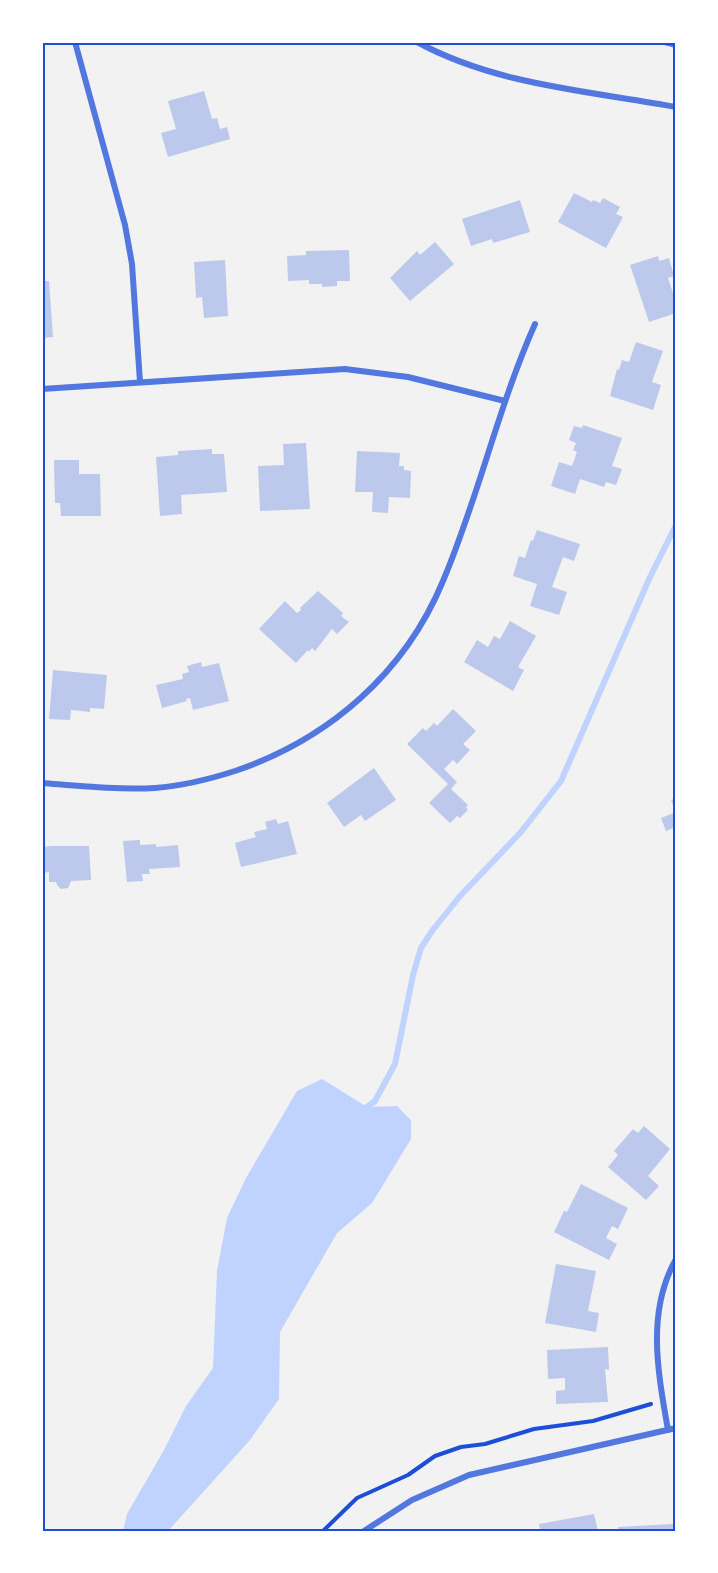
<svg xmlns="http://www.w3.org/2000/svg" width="718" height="1573" viewBox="0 0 718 1573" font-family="Inter,sans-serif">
  <rect width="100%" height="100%" fill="#f2f2f2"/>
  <!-- water -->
  <polygon fill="#bfd3fe" points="322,1079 367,1107 397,1106 411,1120 411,1139 372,1203 337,1233 280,1332 279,1399 250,1440 168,1531 123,1531 127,1514 164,1450 186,1406 213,1368 217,1271 227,1218 246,1178 297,1091"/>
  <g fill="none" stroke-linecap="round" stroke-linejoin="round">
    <!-- stream -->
    <polyline stroke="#bfd3fe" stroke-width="6" points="367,1107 375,1101 395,1064 413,975 421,948 432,931 460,896 521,832 561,781 650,577 676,525"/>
  </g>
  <!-- building -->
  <g fill="#bdc9ec">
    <polygon points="204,91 212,119 217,118 220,129 227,127 230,139 168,157 161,133 176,129 168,101"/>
    <polygon points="574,193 592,202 593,200 600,203 603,198 620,207 616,214 623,217 606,248 558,222"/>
    <polygon points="520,200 530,232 493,243 492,239 471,246 462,219"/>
    <polygon points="435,242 454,264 410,301 390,278 417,251 420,255"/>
    <polygon points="349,250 350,281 337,281 337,286 322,287 322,284 309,284 309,280 288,281 287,256 306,255 306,251"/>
    <polygon points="658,256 659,261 669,258 674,276 668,278 676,302 676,313 649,322 630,265"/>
    <polygon points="225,260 228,316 204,318 202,297 196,298 194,262"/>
    <polygon points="42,281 49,281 53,337 42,338"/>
    <polygon points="636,342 663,351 652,382 661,385 653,410 610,396 617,369 619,370 622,360 629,362"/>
    <polygon points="583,425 622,438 612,466 622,469 616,485 606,482 604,487 580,479 575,494 551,486 559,462 572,466 577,452 573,450 576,443 569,440 574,426 582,428"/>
    <polygon points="306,443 310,509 260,511 258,466 284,465 283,444"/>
    <polygon points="212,449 212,454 224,454 227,492 181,495 182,514 160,516 156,457 178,455 178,451"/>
    <polygon points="357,451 400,453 399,466 404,466 404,470 411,471 410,498 389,497 388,513 372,512 373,492 355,492"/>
    <polygon points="54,460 79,460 79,474 100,474 101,516 61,516 60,503 55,503"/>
    <polygon points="537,530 580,544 574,561 563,557 552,587 567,592 559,615 530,606 537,584 513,576 519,556 525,558 531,540 533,541"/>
    <polygon points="318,591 343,613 341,616 349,622 337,634 332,629 315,651 312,648 309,652 308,650 296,663 259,629 285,601 297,613 301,610 300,608"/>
    <polygon points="510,621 536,636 518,667 524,670 513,691 464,662 477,640 488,647 494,636 500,639"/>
    <polygon points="201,662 202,667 219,663 229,701 193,710 190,698 186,699 187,701 162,708 156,685 183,679 182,674 189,672 187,666"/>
    <polygon points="53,670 107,675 104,709 90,708 90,712 71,710 70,720 49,719"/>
    <polygon points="453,709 476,731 463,744 470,750 457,764 453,760 444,769 457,782 451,789 468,805 466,807 468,810 460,818 457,816 450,823 429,803 448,784 407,744 423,728 426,731 434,723 437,726"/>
    <polygon points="374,768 396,800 365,821 361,815 344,827 327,803"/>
    <polygon points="676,798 676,827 666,831 661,818 676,812 671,800"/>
    <polygon points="276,819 278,824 288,821 297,854 241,867 235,843 256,837 254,832 267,829 265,822"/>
    <polygon points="140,840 140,845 156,844 156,847 178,845 180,867 149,869 150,874 142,874 143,881 127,882 123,841"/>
    <polygon points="52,846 89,846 91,880 71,881 68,888 61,889 57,885 56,882 49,882 49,872 42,873 42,847"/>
    <polygon points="644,1126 670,1149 648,1176 659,1186 646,1200 608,1167 618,1155 614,1151 633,1129 638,1133"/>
    <polygon points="581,1184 628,1208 618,1229 612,1226 606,1238 617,1244 609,1260 554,1232 564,1211 567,1212"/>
    <polygon points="556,1264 596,1271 588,1311 599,1313 596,1332 545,1323"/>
    <polygon points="608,1347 609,1370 605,1369 608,1402 556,1404 556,1391 565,1390 565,1378 548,1379 547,1350"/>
    <polygon points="594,1514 598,1531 540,1531 539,1524"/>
    <polygon points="673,1524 673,1531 618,1531 618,1527"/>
  </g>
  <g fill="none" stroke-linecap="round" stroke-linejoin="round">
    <!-- path -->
    <polyline stroke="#1d4ed8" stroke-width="4" points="323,1531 357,1498 408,1475 435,1456 461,1447 485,1444 534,1429 593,1421 651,1404"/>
    <!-- minor -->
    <g stroke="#5277de" stroke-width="6">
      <polyline points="75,42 125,225 132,264 140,382"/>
      <path d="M417,42c79,43 172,49 259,65"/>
      <polyline points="665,42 676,45"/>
      <polyline points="42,389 345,369 408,377 505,401"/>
      <path d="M42,783c38,3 76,7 113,5 27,-2 55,-9 80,-17 94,-32 170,-98 208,-190 36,-85 55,-174 92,-257"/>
      <path d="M668,1430c-10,-57 -22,-118 8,-171"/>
      <polyline points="364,1531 412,1500 469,1475 676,1428"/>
    </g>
  </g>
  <!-- border -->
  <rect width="718" height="1573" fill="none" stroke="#ffffff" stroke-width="87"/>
  <rect x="44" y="44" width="630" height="1486" fill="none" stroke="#1d4ed8" stroke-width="2"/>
</svg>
